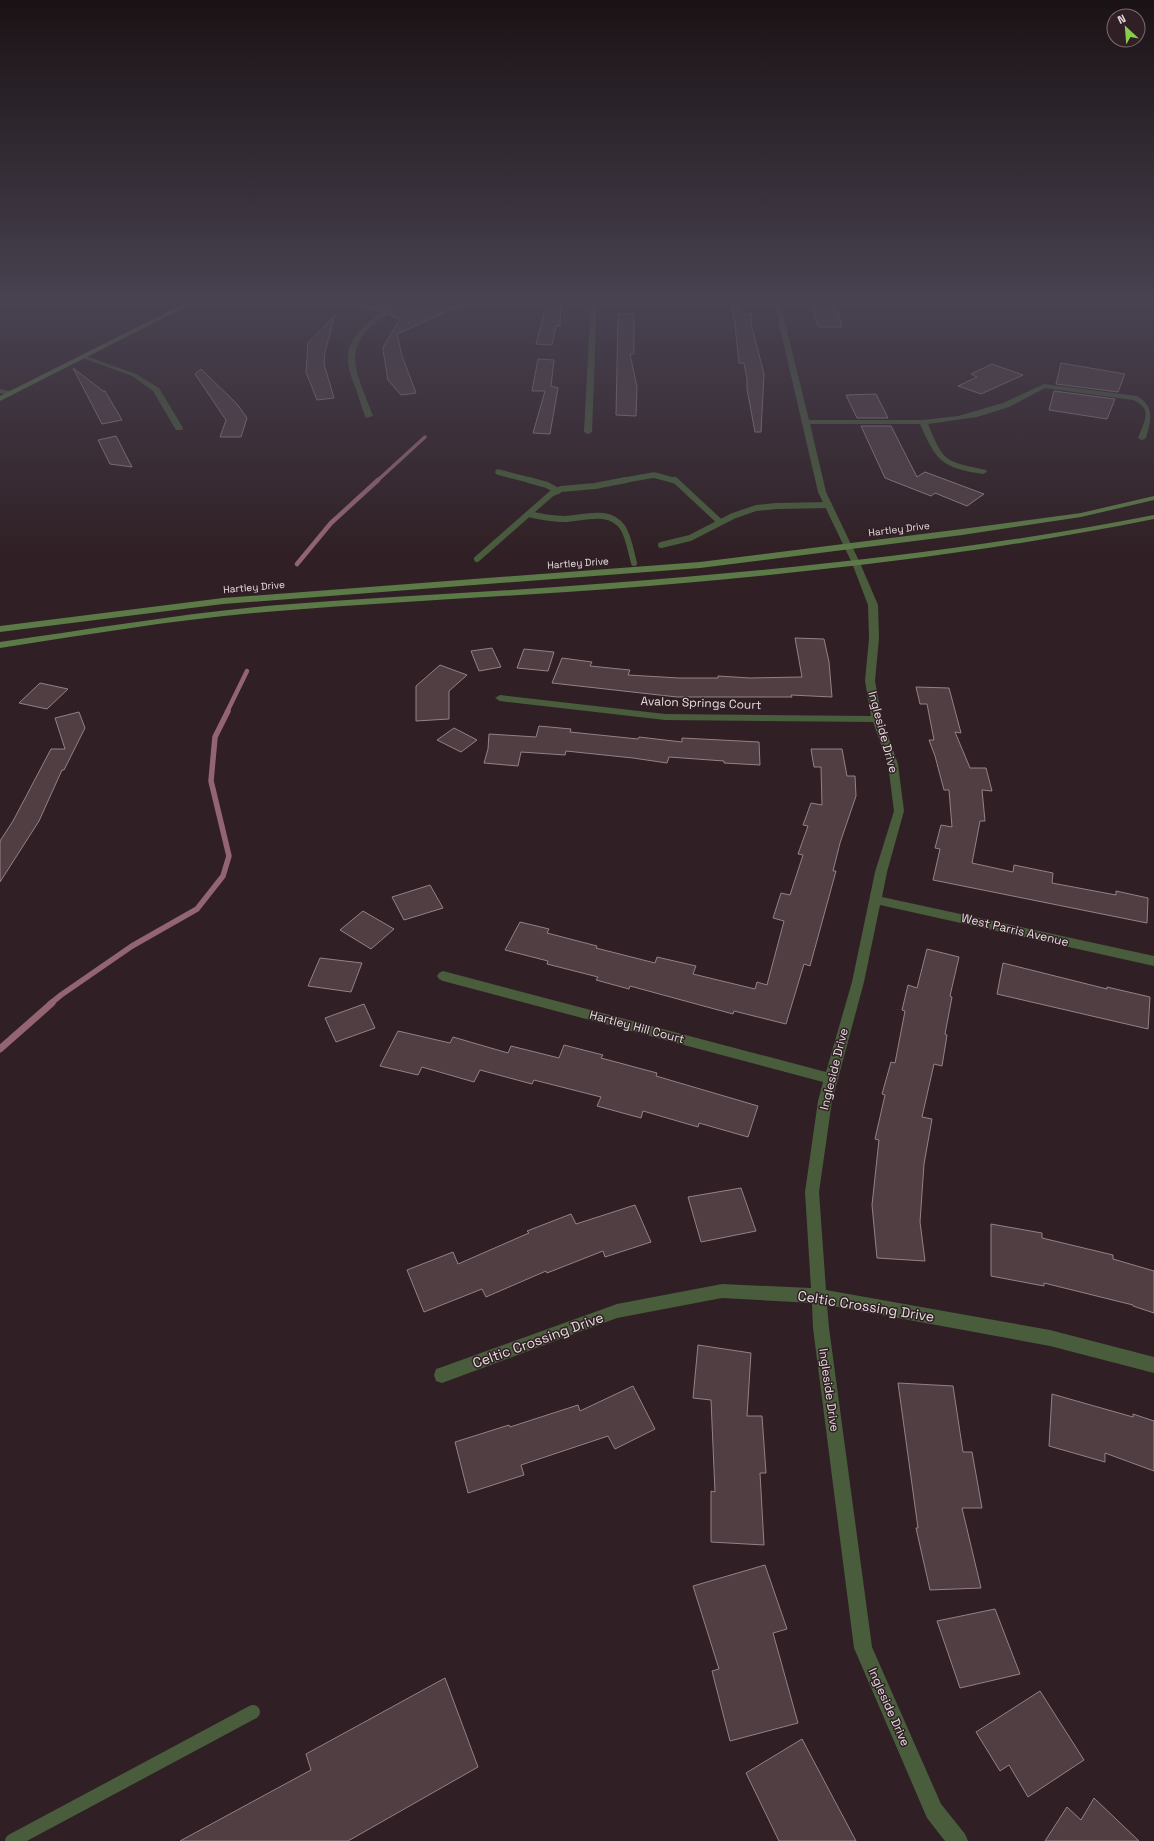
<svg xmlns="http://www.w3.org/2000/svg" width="1154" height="1841" viewBox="0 0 1154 1841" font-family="'Space Grotesk',sans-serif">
  <rect width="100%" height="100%" fill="#302025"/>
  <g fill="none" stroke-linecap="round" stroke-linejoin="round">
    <!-- stream-far3 -->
    <polyline stroke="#936573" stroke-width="3.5" points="377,481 425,437"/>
    <!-- stream-far2 -->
    <g stroke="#936573" stroke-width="4.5">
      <polyline points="297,564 331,523 378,480"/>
      <polyline points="227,712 247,671"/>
    </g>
    <!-- stream-far1 -->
    <polyline stroke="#936573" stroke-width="5.5" points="50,1004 61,995 132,946 197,909 223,876 229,856 211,781 215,737 228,711"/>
    <!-- stream -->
    <polyline stroke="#936573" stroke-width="7" points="0,1049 52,1003"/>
  </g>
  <!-- building -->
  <g fill="#503e43" stroke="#958086">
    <polygon points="348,298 407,298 380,312 348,302"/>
    <polygon points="421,298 477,298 397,334 402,356 416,393 401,395 388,380 383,350 383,347 400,319 389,315"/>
    <polygon points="548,298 561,298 560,326 556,326 552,345 536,344"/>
    <polygon points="729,298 732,298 742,314 752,314 751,327 753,331 764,374 761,432 755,432 747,389 747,379 744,363 739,363 735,325"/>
    <polygon points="810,300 829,300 839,315 842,327 818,327"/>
    <polygon points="618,314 634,314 634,354 630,354 637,387 636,416 616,415"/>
    <polygon points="335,315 325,352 324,364 334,398 317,400 306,372 308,343"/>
    <polygon points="538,359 554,360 551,386 558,388 550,434 533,433 545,391 532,391"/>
    <polygon points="1061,363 1125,374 1118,392 1056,384"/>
    <polygon points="992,364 1023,375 981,394 958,386 977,377 971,374"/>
    <polygon points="73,368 103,391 105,391 122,420 102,424"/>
    <polygon points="201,369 237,404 247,418 241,437 220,437 226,420 195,374"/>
    <polygon points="1054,391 1115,399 1107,419 1049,410"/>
    <polygon points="876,394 888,418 857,418 846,395"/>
    <polygon points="861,426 891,426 917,477 925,472 984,494 967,506 935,493 931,496 885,478"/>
    <polygon points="116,436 132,467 110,464 98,440"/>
    <polygon points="795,638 824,639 829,662 832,697 791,695 792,697 677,697 552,683 562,658 592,662 590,666 630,670 628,675 679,678 718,678 718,676 750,678 802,677"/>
    <polygon points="492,648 501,667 479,671 471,651"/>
    <polygon points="524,649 554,652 548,671 517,668"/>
    <polygon points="440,665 467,675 449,691 449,719 416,721 416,686"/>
    <polygon points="40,683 68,689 47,709 19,703"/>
    <polygon points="916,687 949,688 961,733 955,732 970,768 986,768 992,791 982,790 985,821 980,821 972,863 1013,872 1014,865 1053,873 1052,883 1116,895 1116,891 1148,898 1147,923 933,880 940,849 935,848 941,825 952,827 949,790 944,790 935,756 929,740 934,740 927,704 920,704"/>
    <polygon points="79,712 85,728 64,770 62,770 39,821 0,882 0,841 13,821 51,749 65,749 55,718"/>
    <polygon points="539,726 571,729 570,732 638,739 639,737 682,742 682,738 759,742 760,765 724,763 724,761 669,757 667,763 633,758 566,751 565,755 521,752 518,766 484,763 488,749 489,734 536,737"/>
    <polygon points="454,728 477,740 461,752 437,740"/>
    <polygon points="811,749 842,749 847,776 855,776 856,796 840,843 833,871 836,871 810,966 804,964 786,1024 734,1011 733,1014 630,986 629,989 596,980 598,977 547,964 548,961 505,950 520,922 549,929 547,933 597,946 596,948 655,963 657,957 696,966 693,974 755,989 757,982 767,985 784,921 773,918 781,893 790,895 803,855 798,854 808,826 803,825 811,803 822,805 821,767 814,767"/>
    <polygon points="430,885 443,908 404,920 392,897"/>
    <polygon points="363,911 394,929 371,949 340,930"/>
    <polygon points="927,949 959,957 950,996 952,997 945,1034 947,1035 942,1066 934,1064 922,1117 932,1119 924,1164 920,1222 925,1261 877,1258 872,1205 879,1140 875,1139 885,1095 882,1094 891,1062 895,1063 905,1011 902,1010 908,985 917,988"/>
    <polygon points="320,958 362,963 351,992 308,986"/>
    <polygon points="1003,963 1107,989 1107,987 1150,997 1148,1029 997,994"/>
    <polygon points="364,1004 375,1028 336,1042 325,1018"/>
    <polygon points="398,1031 450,1043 453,1037 508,1053 511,1046 559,1058 564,1045 603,1055 601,1058 657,1073 656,1076 758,1106 748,1137 699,1123 698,1127 643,1111 641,1118 597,1106 601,1097 534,1080 532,1084 480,1070 474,1082 422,1067 418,1075 380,1066"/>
    <polygon points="741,1188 756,1231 701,1242 688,1197"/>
    <polygon points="635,1205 651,1242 605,1257 603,1251 547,1273 546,1271 486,1297 482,1289 424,1312 407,1270 453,1252 458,1264 529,1233 527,1231 571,1214 576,1224"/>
    <polygon points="991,1224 1042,1233 1042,1238 1113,1255 1113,1259 1154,1271 1154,1313 1133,1306 1133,1305 1044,1283 1044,1286 991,1276"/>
    <polygon points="698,1345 751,1353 747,1416 762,1416 766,1473 760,1473 764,1545 711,1542 711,1491 715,1492 711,1400 693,1398"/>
    <polygon points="898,1383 953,1386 963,1452 972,1452 982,1508 962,1508 981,1588 930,1590 916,1528 918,1528"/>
    <polygon points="633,1386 655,1429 615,1449 608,1436 521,1465 524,1475 468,1493 455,1442 509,1425 510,1427 578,1405 580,1411"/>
    <polygon points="1052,1394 1133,1417 1133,1414 1154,1421 1154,1471 1105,1453 1105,1462 1049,1446"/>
    <polygon points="765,1565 787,1629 773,1633 798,1723 730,1741 712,1671 719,1669 693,1586"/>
    <polygon points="995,1609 1020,1674 960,1688 937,1621"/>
    <polygon points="445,1678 478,1767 348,1841 180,1841 311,1770 306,1754"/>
    <polygon points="1040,1691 1084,1760 1028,1797 1009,1765 1000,1771 976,1732"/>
    <polygon points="802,1739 856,1841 779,1841 746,1773"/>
    <polygon points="1094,1798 1139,1841 1045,1841 1067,1807 1081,1820"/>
  </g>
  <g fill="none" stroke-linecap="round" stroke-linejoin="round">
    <!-- lane-far2 -->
    <g stroke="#495c3c" stroke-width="5.5">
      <polyline points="498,472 533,481"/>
      <polyline points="620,481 654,475 676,481"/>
    </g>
    <!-- lane-far1 -->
    <g stroke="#495c3c" stroke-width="6">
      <polyline points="529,480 547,485 558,491"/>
      <polyline points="675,480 719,521"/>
      <path d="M529,514c12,3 24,5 36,5 19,-1 45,-11 58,9 6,10 8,24 11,35"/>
      <polyline points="661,545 690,538 733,516 756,508 776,506 829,505"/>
      <polyline points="477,559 551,494 561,489 595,486 626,480"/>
    </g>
    <!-- lane -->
    <polyline stroke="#495c3c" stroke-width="14" points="12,1841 253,1712"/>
    <!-- street -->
    <g fill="#495c3c" fill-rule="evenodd">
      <path d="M411,298h9c-9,6 -21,10 -30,15 -53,32 -34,56 -17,103l-7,2c-4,-9 -7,-20 -10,-29 -4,-10 -9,-22 -8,-33 1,-28 40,-49 63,-58z"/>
      <polygon points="591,298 597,298 592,432 588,434 584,432"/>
      <path d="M773,298h6l30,122h114l35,-4 45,-13 41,-19 93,12c17,10 15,22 9,42l-4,2 -4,-2c6,-17 16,-29 -5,-38l-88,-12 -36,19 -32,10 -49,7c16,39 17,37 58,46l1,2 -4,2c-41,-6 -47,-13 -63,-50h-110l16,68 34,71 18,42 1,33 -4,43 7,38 16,45 6,47 -17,61 -5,25 272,59v10l-274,-61 -16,77 -32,119 -13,91 7,98 224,40 104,27v16l-104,-27 -223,-41 2,23 43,319 69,157 24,30 3,7h-23l-18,-23 -73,-170 -41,-320 -1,-25 -90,-5 -105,20 -175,65 -6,-2 -2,-6 2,-6 6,-2 175,-63 105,-20 89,4 -6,-96 13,-91 5,-19 -380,-101 -4,-2 -2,-3 2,-3 4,-2 383,101 26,-90 23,-110 19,-61 -6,-47 -15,-42 -208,-2 -165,-19 -5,-3 5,-3 165,19 206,2 -6,-35 4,-43 -1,-33 -16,-42 -34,-71z"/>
      <polygon points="82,356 86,356 136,374 159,388 183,428 182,430 176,430 153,391 132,376 82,358"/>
      <polygon points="0,389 13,392 14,394 10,396 0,393"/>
    </g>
    <!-- secondary -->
    <g fill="#5c7a47" fill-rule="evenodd">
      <polygon points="195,298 203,298 0,401 0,396"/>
      <polygon points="1154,496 1154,500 1081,517 962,535 700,568 223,604 0,632 0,626 223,598 700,562 962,529 1081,513"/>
      <path d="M1154,515v4c-179,36 -362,56 -544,70 -111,8 -222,13 -332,22 -93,7 -186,23 -278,37v-6c92,-13 185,-29 278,-37 110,-9 221,-13 332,-22 182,-14 365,-33 544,-68z"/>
    </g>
  </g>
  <!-- sky -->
  <linearGradient id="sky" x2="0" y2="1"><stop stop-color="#1a1214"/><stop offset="0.54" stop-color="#484251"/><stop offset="1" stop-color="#484251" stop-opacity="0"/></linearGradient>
  <rect width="1154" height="556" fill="url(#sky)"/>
  <g text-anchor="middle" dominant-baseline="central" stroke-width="3" stroke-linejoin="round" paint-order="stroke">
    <!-- far-street labels -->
    <g font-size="10" fill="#e8dde0" stroke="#302025">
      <text transform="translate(899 529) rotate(-7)">Hartley Drive</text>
      <text transform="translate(578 563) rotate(-4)">Hartley Drive</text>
      <text transform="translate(254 587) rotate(-5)">Hartley Drive</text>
    </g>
    <!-- street labels -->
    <g font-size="12" fill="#e8dde0" stroke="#302025">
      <text transform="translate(701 703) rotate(2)">Avalon Springs Court</text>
      <text transform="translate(883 732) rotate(75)">Ingleside Drive</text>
      <text transform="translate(1015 930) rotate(13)">West Parris Avenue</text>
      <text transform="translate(637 1027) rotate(15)">Hartley Hill Court</text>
      <text transform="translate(834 1069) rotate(-76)">Ingleside Drive</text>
      <text transform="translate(829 1390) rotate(82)">Ingleside Drive</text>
      <text transform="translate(889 1707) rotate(66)">Ingleside Drive</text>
    </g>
    <!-- near-street labels -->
    <g font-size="14" fill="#e8dde0" stroke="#302025">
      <text transform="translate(866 1306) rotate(9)">Celtic Crossing Drive</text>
      <text transform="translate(538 1340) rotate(-20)">Celtic Crossing Drive</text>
    </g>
  </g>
  <!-- north arrow -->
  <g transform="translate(1126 28) rotate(334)"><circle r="19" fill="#302025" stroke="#7a6c70"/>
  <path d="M0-3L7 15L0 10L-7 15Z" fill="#87cf4b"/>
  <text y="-6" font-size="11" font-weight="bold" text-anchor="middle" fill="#e8dde0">N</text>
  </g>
</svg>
